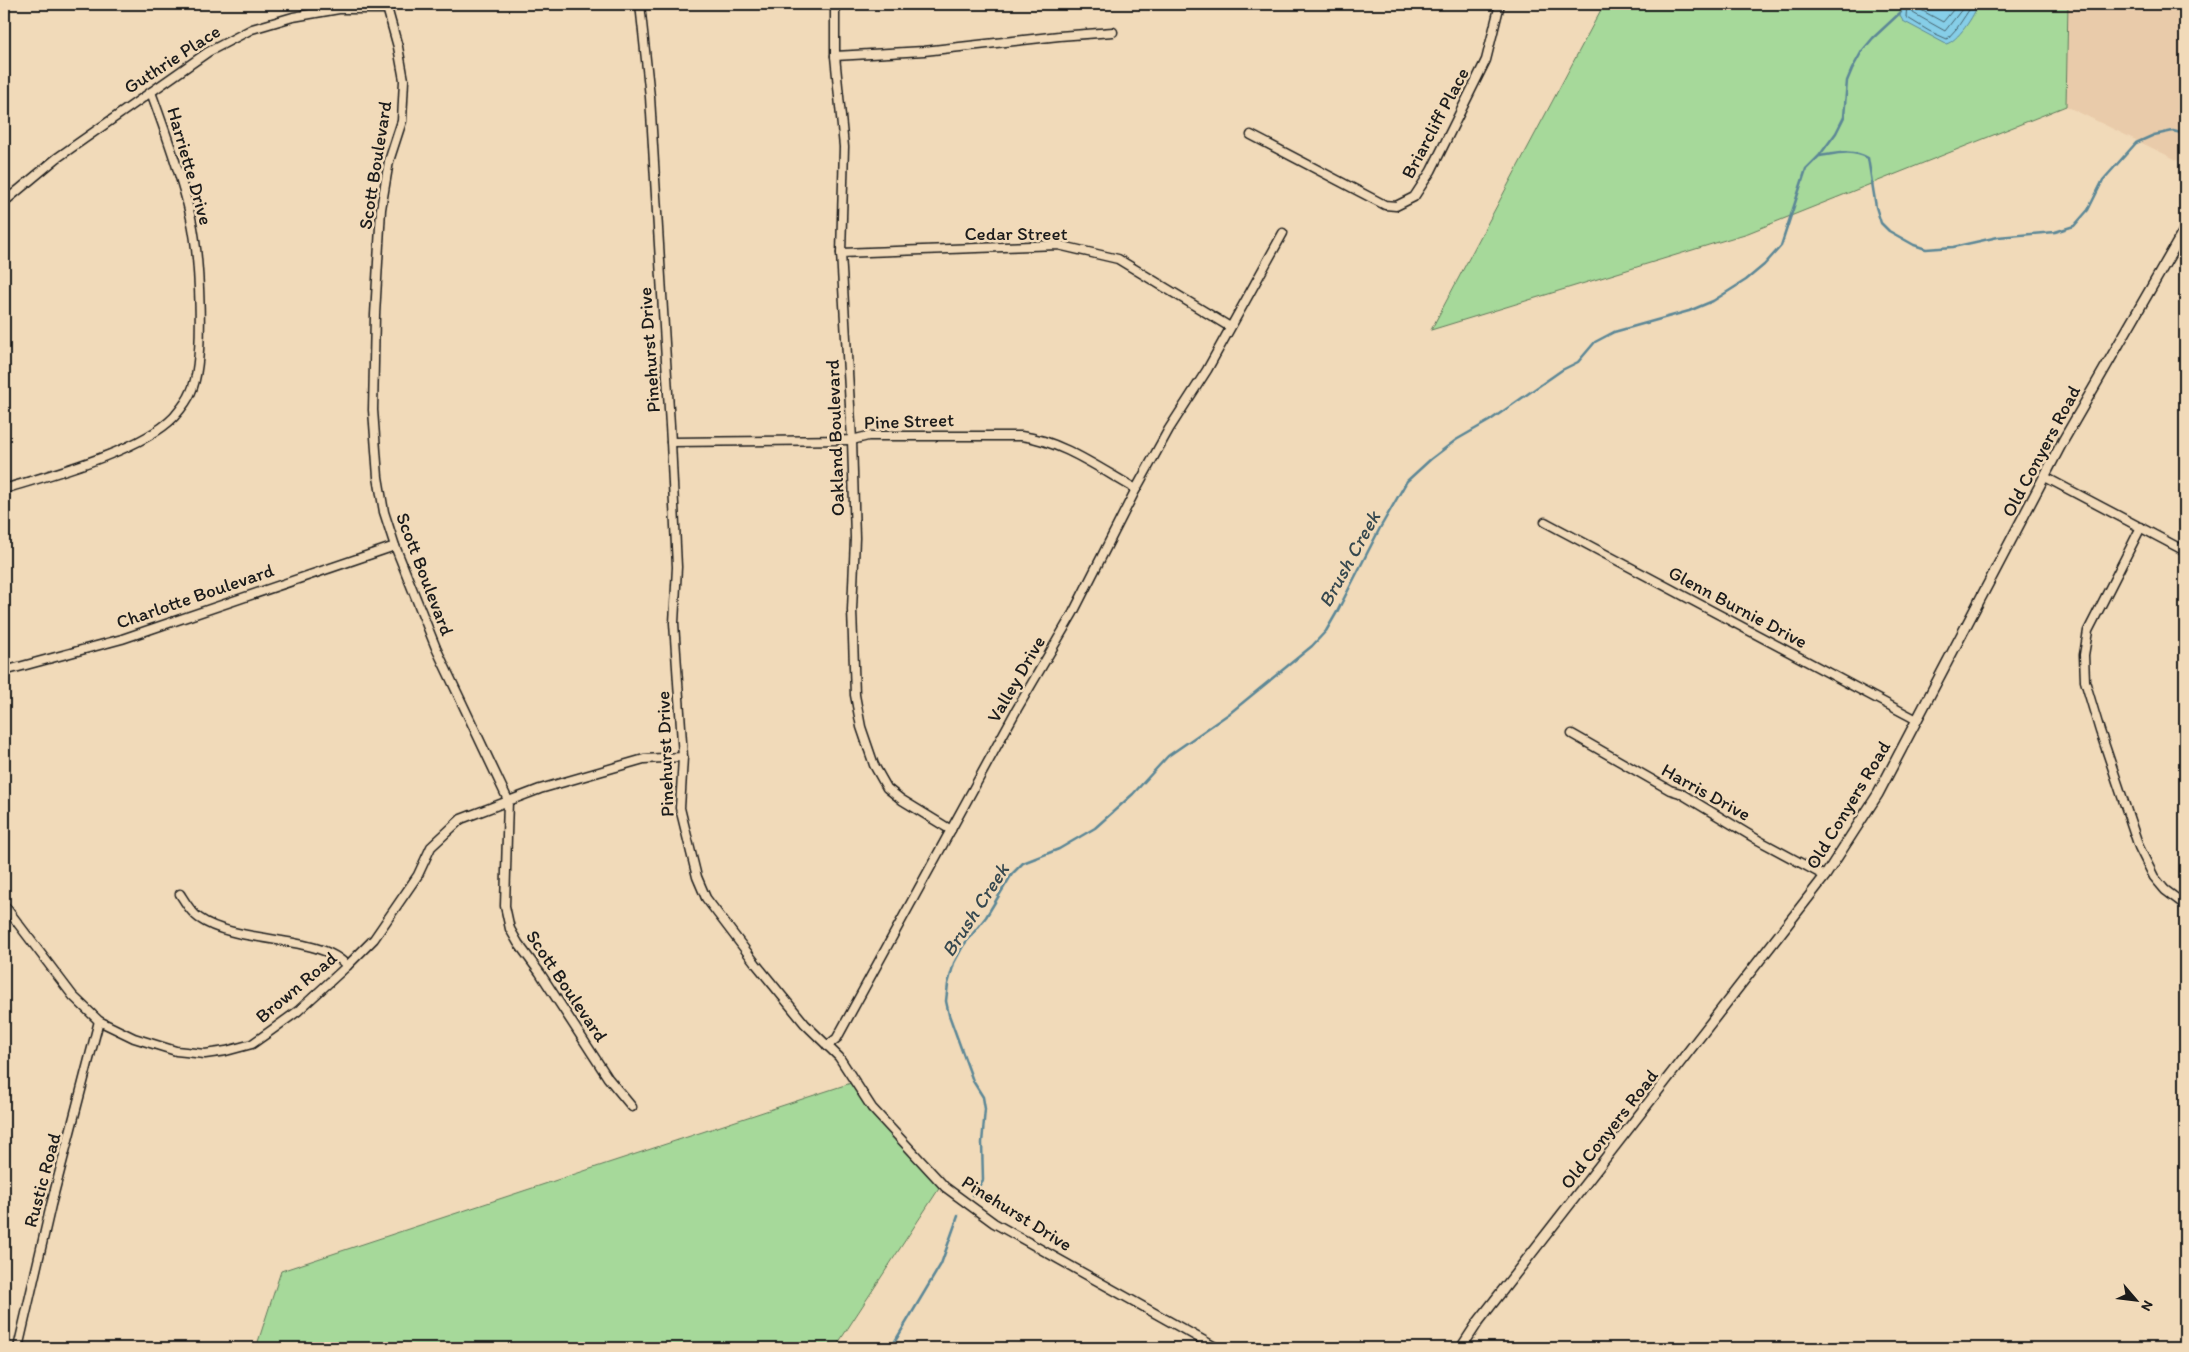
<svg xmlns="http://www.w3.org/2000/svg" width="2189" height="1352" viewBox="0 0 2189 1352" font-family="Itim,sans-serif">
  <rect width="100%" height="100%" fill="#f1dab9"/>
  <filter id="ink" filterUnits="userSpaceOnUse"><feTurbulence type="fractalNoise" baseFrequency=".02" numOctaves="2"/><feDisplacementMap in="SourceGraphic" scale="10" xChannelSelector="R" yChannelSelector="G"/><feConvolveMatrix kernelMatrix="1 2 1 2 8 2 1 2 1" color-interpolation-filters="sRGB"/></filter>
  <g filter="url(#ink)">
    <!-- built -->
    <polygon fill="#e9cbaa" points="2068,4 2185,4 2185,164 2066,106"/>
    <!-- green -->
    <g fill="#a6d99a" stroke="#617a5b">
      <polygon points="1604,4 2068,4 2066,106 1748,233 1431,330"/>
      <polygon points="854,1082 942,1184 835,1348 256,1348 281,1271"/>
    </g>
    <!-- water -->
    <path fill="#86cee8" stroke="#5c8796" d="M1903,4h75c-3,11 -21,38 -32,40l-43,-23 -3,-5z"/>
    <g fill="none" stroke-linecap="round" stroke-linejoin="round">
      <!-- shore -->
      <g stroke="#46636e" stroke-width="1">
        <polyline points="1907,4 1906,17 1929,31 1947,39 1957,28 1973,4"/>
        <polyline points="1913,4 1913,13 1945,31 1966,4"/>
        <polyline points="1921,4 1921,10 1943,22 1958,4"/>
      </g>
      <!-- stream -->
      <g stroke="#5c8796" stroke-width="2.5">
        <path d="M1820,156c18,-3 32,-7 48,2l8,49 5,16 8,8 25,14 12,4 27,-2 45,-10 57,-5 19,-6 14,-16 15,-30 33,-37 18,-8 19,-4 12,3"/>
        <polyline points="973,1195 983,1180 982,1143 985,1109 983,1097 973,1081 949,1015 946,1001 948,984 954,963 963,946 986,917 1012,874 1023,863 1059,849 1095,828 1133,794 1168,756 1230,713 1312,646 1326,631 1337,612 1380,528 1407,481 1431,459 1456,440 1489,421 1562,370 1578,362 1595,342 1614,332 1689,311 1713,301 1746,280 1764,265 1781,246 1806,169 1819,156 1836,133 1844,117 1847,81 1852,69 1862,51 1873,38 1901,12"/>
        <polyline points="891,1348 941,1264 958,1216"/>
      </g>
      <defs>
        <g id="minor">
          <polyline points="386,4 398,47 404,80 402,121 389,161 381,209 375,315 373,410 378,477 384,512 395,546 436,648 508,800 505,906 510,929 518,943 540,973 608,1078 632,1107"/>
          <polyline points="640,4 650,97 671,442 677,567 674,623 683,757 680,808 697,877 706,898 756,964 805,1024 839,1057 872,1108 945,1187 994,1223 1217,1348"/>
          <polyline points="835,4 835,56 844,147 841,253 852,440 855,538 852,610 855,695 861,727 874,765 887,788 902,800 951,830"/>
          <polyline points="835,56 924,51 1059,36 1113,32"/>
          <polyline points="1251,135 1385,205 1396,206 1414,197 1431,171 1486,60 1500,4"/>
          <polyline points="4,202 57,158 208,52 252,29 293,17 339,9 386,9"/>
          <polyline points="841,253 1058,245 1118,259 1230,327"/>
          <path d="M671,442l181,-2 16,-4h153c41,5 79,33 115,53"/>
          <polyline points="2045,477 2185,551"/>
          <path d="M4,489c46,-14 137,-38 170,-72 6,-7 14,-17 17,-25 15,-32 8,-139 0,-174 -10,-43 -25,-84 -40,-126"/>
          <polyline points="1545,522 1917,720"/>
          <polyline points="2141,527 2088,631 2084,655 2085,681 2100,731 2139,847 2154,877 2165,890 2185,905"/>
          <polyline points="4,671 122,639 395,546"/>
          <polyline points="1572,734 1670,790 1680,793 1758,840 1825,876"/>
          <path d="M180,894c5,8 11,19 19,24 38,27 122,16 148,48"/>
          <polyline points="4,905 73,996 99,1021 134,1038 176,1051 205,1054 226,1051 252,1044 269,1032 298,1011 347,966 374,939 418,875 431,847 461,819 540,789 644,759 683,757"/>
          <polyline points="827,1046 837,1038 1017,709 1073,613 1136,489 1169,429 1207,370 1283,233"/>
          <polyline points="18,1348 51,1205 99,1021"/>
        </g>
        <polyline id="tertiary" points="1461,1348 1478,1322 1825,876 1878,794 2063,441 2185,229"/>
      </defs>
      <!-- minor casing -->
      <use href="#minor" stroke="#1c1c1c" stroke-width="11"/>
      <!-- tertiary casing -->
      <use href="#tertiary" stroke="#1c1c1c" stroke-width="12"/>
      <!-- minor -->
      <use href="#minor" stroke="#f1dab9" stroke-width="8"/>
      <!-- tertiary -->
      <use href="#tertiary" stroke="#f1dab9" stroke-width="9"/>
    </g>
  </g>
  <g text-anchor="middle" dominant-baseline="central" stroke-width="5" stroke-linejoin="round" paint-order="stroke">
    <!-- street labels -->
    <g font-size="19" fill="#1c1c1c" stroke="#f1dab9">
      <text transform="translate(172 59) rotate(-33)">Guthrie Place</text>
      <text transform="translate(1435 123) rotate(-62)">Briarcliff Place</text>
      <text transform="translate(375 165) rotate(-81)">Scott Boulevard</text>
      <text transform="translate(190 166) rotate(74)">Harriette Drive</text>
      <text x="1016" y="233">Cedar Street</text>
      <text transform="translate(649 350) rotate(-94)">Pinehurst Drive</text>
      <text transform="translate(909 421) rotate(-2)">Pine Street</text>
      <text transform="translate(835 438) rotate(-92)">Oakland Boulevard</text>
      <text transform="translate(2041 451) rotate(-62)">Old Conyers Road</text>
      <text transform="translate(425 574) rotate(69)">Scott Boulevard</text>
      <text transform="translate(195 596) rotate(-19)">Charlotte Boulevard</text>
      <text transform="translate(1738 607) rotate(28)">Glenn Burnie Drive</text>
      <text transform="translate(1016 679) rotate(-60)">Valley Drive</text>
      <text transform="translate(665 754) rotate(-92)">Pinehurst Drive</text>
      <text transform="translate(1706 792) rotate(29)">Harris Drive</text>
      <text transform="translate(1848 805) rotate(-59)">Old Conyers Road</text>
      <text transform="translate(567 986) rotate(56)">Scott Boulevard</text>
      <text transform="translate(296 987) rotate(-40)">Brown Road</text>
      <text transform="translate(1609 1129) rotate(-52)">Old Conyers Road</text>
      <text transform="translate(42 1180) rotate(-75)">Rustic Road</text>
      <text transform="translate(1017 1213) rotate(32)">Pinehurst Drive</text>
    </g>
    <!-- water labels -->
    <g font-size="20" font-style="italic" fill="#36484f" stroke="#f1dab9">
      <text transform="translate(1349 559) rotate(-61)">Brush Creek</text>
      <text transform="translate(975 910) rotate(-57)">Brush Creek</text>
    </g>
  </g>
  <!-- margin -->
  <rect width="2189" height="1352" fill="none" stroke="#f1dab9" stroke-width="20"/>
  <rect x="10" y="10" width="2169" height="1332" fill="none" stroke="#1c1c1c" stroke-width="2" filter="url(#ink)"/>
  <!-- north arrow -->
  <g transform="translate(2136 1300) rotate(118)" stroke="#f1dab9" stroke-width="4" paint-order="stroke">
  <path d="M0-4L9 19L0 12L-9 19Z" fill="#1c1c1c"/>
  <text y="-8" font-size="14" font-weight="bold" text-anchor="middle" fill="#1c1c1c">N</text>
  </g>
</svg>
